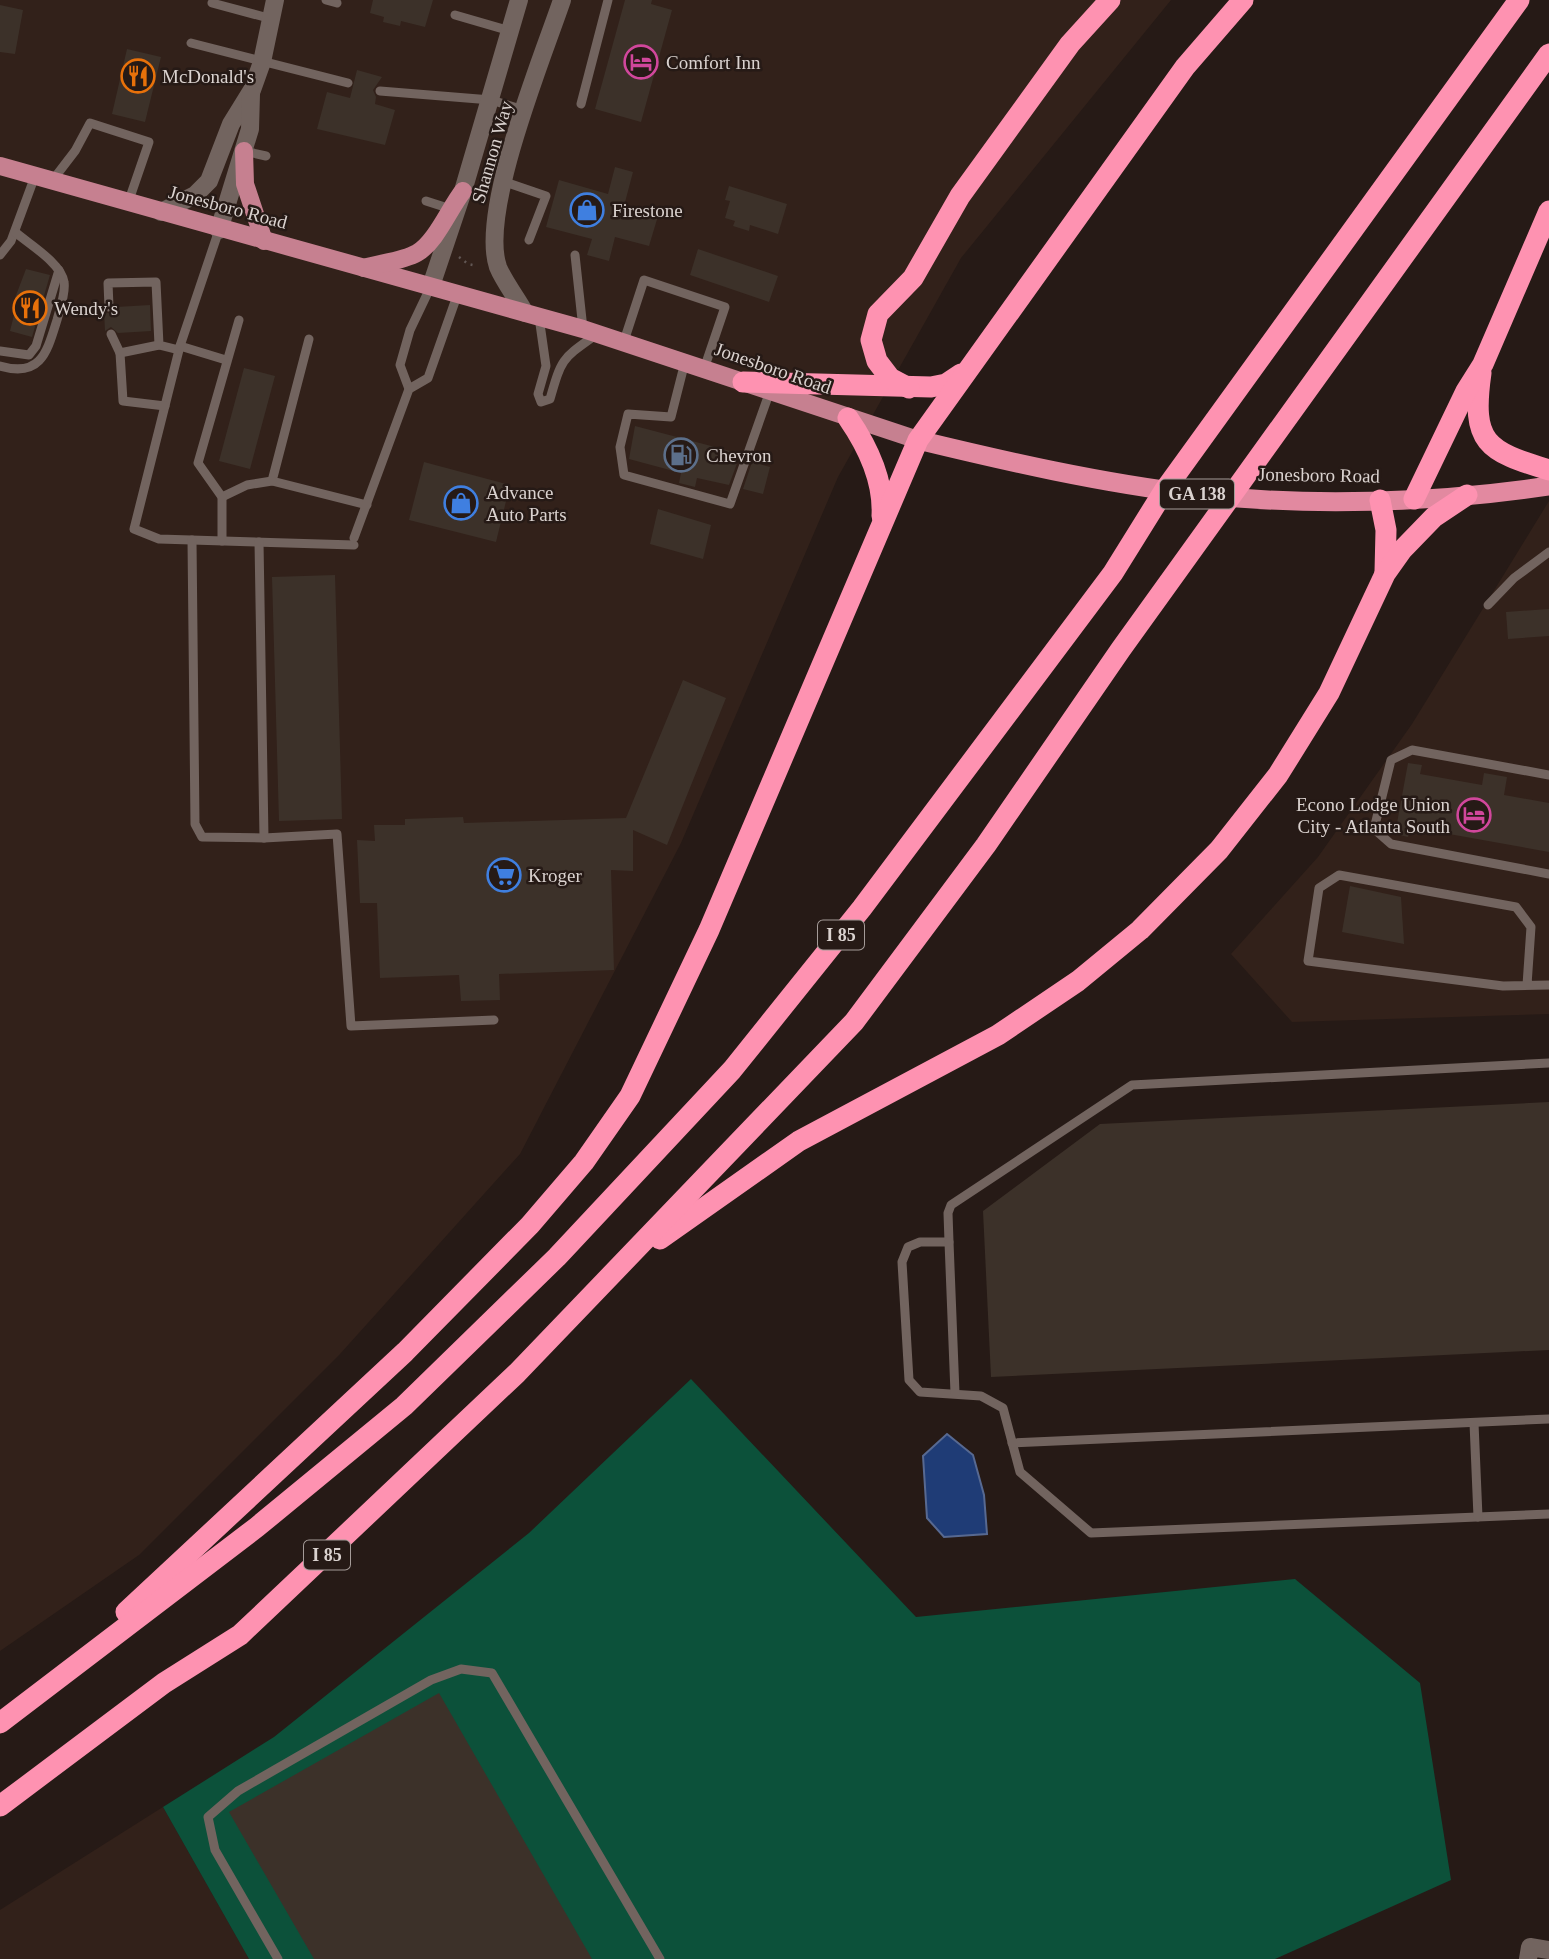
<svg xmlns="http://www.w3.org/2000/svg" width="1549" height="1959" viewBox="0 0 1549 1959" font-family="'Times New Roman',serif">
  <rect width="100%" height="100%" fill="#261a16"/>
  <!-- built -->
  <g fill="#32211a">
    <polygon points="0,0 1171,0 961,258 838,477 681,843 520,1154 340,1354 139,1555 0,1651"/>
    <polygon points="1549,501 1549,1014 1292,1022 1231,954 1318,857 1412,724"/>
    <polygon points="163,1807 249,1959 0,1959 0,1910"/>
  </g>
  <!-- green -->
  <polygon fill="#0c513a" points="691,1379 916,1617 1295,1579 1420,1683 1451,1880 1275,1959 249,1959 163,1807 274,1737 529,1533"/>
  <!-- water -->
  <polygon fill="#1f3c76" stroke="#576991" stroke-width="2" points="947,1434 973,1455 984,1495 987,1534 944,1537 927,1518 923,1456"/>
  <!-- building -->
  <g fill="#3c3129">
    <polygon points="373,0 433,0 425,27 401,21 400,26 383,22 384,17 370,13"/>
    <polygon points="625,0 652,0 651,4 672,10 641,122 595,109"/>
    <polygon points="0,5 23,10 15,54 0,52"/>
    <polygon points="127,49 161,57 145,122 112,114"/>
    <polygon points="357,70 382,77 373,90 376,97 375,104 395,110 385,145 317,129 327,92 350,98"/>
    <polygon points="615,167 633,172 624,206 658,216 649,246 615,237 609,261 587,255 592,239 546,227 559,180 608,194"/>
    <polygon points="729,186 787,204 778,234 750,225 749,231 733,226 735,221 725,218 730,201 725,200"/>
    <polygon points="698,249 778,276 769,302 690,275"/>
    <polygon points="26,269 50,275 32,337 10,331 18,299 15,298"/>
    <polygon points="150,305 151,331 118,333 111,327 105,331 104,311 110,314 116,307"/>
    <polygon points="244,368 275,376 250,469 219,461"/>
    <polygon points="635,426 734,452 732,456 739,458 729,485 697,478 695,487 679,483 681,473 629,459"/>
    <polygon points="424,462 510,485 496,542 409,520"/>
    <polygon points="752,462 770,467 763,494 743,489"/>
    <polygon points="658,509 711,525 703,559 650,544"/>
    <polygon points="335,575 342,819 279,821 272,577"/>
    <polygon points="1549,609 1549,636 1508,639 1506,612"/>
    <polygon points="683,680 726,698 667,845 633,830 633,871 611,870 614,970 499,974 500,1000 461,1001 459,975 380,978 377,903 360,903 357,840 375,841 374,825 405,825 405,819 463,817 464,823 626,818"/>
    <polygon points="1408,763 1422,765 1420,774 1482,785 1484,773 1507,777 1504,795 1549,803 1549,852 1410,827 1408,837 1395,834"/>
    <polygon points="1350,886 1401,897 1404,944 1342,932"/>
    <polygon points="1549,1102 1549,1350 991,1377 983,1211 1100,1124"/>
    <polygon points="439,1693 592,1959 314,1959 229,1812"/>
  </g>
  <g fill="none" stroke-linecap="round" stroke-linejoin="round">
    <!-- path -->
    <polyline stroke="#625754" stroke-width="2.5" stroke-dasharray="2 5" stroke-linecap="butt" points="459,257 468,264 477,266"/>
    <!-- service -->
    <g stroke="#72645f" stroke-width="9">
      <polyline points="326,0 337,3"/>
      <polyline points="212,3 272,19"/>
      <polyline points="455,15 510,31"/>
      <polyline points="191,43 348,83"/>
      <polyline points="380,91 491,100 524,110"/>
      <polyline points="581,104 608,0"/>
      <polyline points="244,151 266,156"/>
      <polyline points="52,181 75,151 90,123 149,142 128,203"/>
      <polyline points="502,181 546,196 529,240"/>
      <polyline points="426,201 454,210"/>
      <polyline points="219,230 180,346 134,529 159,539 354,545"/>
      <polyline points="0,255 11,241 35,176"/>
      <polyline points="575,255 583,329"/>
      <polyline points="109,307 108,283 156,282 159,345 179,350"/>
      <path d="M539,317l7,49 -8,28 3,8 9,-3c12,-42 12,-40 47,-65"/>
      <polyline points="111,334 120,353"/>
      <polyline points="309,339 272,481 367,505"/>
      <polyline points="624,341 644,280 725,307 704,369"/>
      <polyline points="159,345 120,353 123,401 165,406"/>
      <polyline points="180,346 226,360"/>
      <polyline points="0,351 29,355 36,346 59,270"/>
      <polyline points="685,362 671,417 628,414 620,447 624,475 730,504 770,391"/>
      <path d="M0,366c41,12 47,-14 57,-46 3,-11 9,-28 7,-38 -3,-19 -35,-38 -49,-50"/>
      <polyline points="409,389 400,365 410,330 431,286"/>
      <polyline points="222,497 247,485 272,481"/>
      <polyline points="354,538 409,389 428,378 458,293"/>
      <polyline points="192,540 195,824 202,837 264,838"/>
      <polyline points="222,541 222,497 198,463 239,320"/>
      <polyline points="259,542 264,838 337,834 351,1026 494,1020"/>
      <polyline points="1488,605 1514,578 1549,552"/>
      <polyline points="1549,775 1412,750 1391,760 1374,829 1391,844 1549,874"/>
      <polyline points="1527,985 1531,927 1516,907 1339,875 1319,888 1308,961 1503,986 1549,985"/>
      <polyline points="1549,1063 1132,1085 951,1205 948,1213 949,1242 920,1242 908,1247 902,1262 909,1380 920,1392 981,1396 1003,1408 1020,1472 1091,1533 1549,1514"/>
      <polyline points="949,1242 955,1393"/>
      <polyline points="1474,1423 1478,1517"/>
      <polyline points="1012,1443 1549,1419"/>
      <polyline points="278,1959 215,1850 208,1817 238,1791 431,1680 461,1669 492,1673 660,1959"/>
    </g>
    <!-- minor -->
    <g stroke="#72645f" stroke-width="18">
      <polyline points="161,212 195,195 209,181 231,124 252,90 262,62 275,0"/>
      <polyline points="219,230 250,129 251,94"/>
      <polyline points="431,286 463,191 519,0"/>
      <path d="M525,313c-8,-15 -21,-31 -27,-46 -19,-55 44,-208 64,-267"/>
      <polyline points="1528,1959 1530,1947 1549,1950"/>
    </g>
    <!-- primary -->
    <g stroke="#c68090" stroke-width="18">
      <polyline points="244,151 245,184 264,241"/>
      <polyline points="0,166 583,329 918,440"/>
      <path d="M364,268c16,-5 39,-7 53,-15 19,-11 32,-44 46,-62"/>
    </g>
    <!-- trunk -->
    <path stroke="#e289a0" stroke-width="19" d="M918,440c91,22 183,43 276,54 115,13 241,9 355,-8"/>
    <!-- motorway -->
    <g stroke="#fe92b1" stroke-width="21">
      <path d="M1481,373c-10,70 5,78 68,97"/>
      <polyline points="743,382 931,387 946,384 961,374"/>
      <polyline points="909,388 890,378 877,361 871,340 878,314 913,278 960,196 1070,44 1110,0"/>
      <path d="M848,418c20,29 36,62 34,98"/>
      <polyline points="1414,499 1466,391 1483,364 1549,211"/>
      <polyline points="1380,500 1386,530 1385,572"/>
      <polyline points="660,1239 799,1141 998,1035 1078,981 1140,930 1219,850 1278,775 1329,693 1385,574 1402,550 1434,517 1467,495"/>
      <polyline points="126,1612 405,1352 530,1225 584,1162 630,1096 709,930 918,440 1185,67 1243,0"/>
      <polyline points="0,1723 257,1527 404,1406 557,1257 732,1070 862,908 1113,573 1164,491 1519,0"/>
      <polyline points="0,1806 164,1683 240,1635 517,1373 854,1022 986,845 1121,649 1549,54"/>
    </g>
  </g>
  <!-- icons -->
  <defs>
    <symbol id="hotel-ring" viewBox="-11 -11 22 22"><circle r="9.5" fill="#261a16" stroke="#d1479c" stroke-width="1.5"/><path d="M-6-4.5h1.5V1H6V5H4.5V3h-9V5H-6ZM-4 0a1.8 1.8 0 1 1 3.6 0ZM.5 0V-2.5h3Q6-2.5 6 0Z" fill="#d1479c"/></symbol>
    <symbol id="restaurant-ring" viewBox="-11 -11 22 22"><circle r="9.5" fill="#261a16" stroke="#e8710a" stroke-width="1.5"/><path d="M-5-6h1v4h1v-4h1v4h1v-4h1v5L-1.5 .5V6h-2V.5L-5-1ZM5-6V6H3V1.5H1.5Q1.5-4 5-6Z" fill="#e8710a"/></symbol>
    <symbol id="shop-ring" viewBox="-11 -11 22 22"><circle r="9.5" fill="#261a16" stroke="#3f7fe0" stroke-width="1.5"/><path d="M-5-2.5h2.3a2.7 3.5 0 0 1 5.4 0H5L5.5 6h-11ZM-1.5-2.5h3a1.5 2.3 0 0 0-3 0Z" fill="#3f7fe0"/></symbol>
    <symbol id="fuel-ring" viewBox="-11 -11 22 22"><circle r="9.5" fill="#261a16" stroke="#5c6f8a" stroke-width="1.5"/><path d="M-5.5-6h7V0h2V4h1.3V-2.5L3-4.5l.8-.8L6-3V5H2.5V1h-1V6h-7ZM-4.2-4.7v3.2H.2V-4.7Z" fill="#5c6f8a"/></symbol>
    <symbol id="supermarket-ring" viewBox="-11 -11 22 22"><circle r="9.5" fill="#261a16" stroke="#3f7fe0" stroke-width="1.5"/><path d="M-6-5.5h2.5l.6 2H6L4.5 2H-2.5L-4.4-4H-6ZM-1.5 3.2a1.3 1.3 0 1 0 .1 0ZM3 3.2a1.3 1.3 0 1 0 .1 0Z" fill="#3f7fe0"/></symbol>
  </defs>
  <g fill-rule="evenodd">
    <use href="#hotel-ring" x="622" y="43" width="38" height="38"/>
    <use href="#restaurant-ring" x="119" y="57" width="38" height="38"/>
    <use href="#shop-ring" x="568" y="191" width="38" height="38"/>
    <use href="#restaurant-ring" x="11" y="289" width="38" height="38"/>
    <use href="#fuel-ring" x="662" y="436" width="38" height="38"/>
    <use href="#shop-ring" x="442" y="484" width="38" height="38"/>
    <use href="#hotel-ring" x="1455" y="796" width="38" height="38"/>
    <use href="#supermarket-ring" x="485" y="856" width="38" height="38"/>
  </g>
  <g text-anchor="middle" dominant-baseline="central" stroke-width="5" stroke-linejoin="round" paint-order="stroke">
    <!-- shield labels -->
    <g fill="#261a16" stroke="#a49b98" stroke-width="2">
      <rect x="1160" y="479.5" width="74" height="29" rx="5"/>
      <rect x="818" y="920.5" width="46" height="29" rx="5"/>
      <rect x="304" y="1540.5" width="46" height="29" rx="5"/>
    </g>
    <g font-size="18" font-weight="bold" fill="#dad2cf">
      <text x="1197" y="494">GA 138</text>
      <text x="841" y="935">I 85</text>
      <text x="327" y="1555">I 85</text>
    </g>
    <!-- poi labels -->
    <g font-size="19" fill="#dad2cf" stroke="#261a16" text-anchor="start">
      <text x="666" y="62">Comfort Inn</text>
      <text x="162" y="76">McDonald's</text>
      <text x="612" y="210">Firestone</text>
      <text x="54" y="308">Wendy's</text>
      <text x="706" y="455">Chevron</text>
      <text x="486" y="492">Advance<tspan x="486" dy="22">Auto Parts</tspan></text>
      <text x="1450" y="804" text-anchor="end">Econo Lodge Union<tspan x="1450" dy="22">City - Atlanta South</tspan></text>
      <text x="528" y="875">Kroger</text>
    </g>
    <!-- street labels -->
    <g font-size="19" fill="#dad2cf" stroke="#261a16">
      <text transform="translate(492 152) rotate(-74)">Shannon Way</text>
      <text transform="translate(228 207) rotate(15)">Jonesboro Road</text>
      <text transform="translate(773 368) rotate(19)">Jonesboro Road</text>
      <text transform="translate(1319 475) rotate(1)">Jonesboro Road</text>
    </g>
  </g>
</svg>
